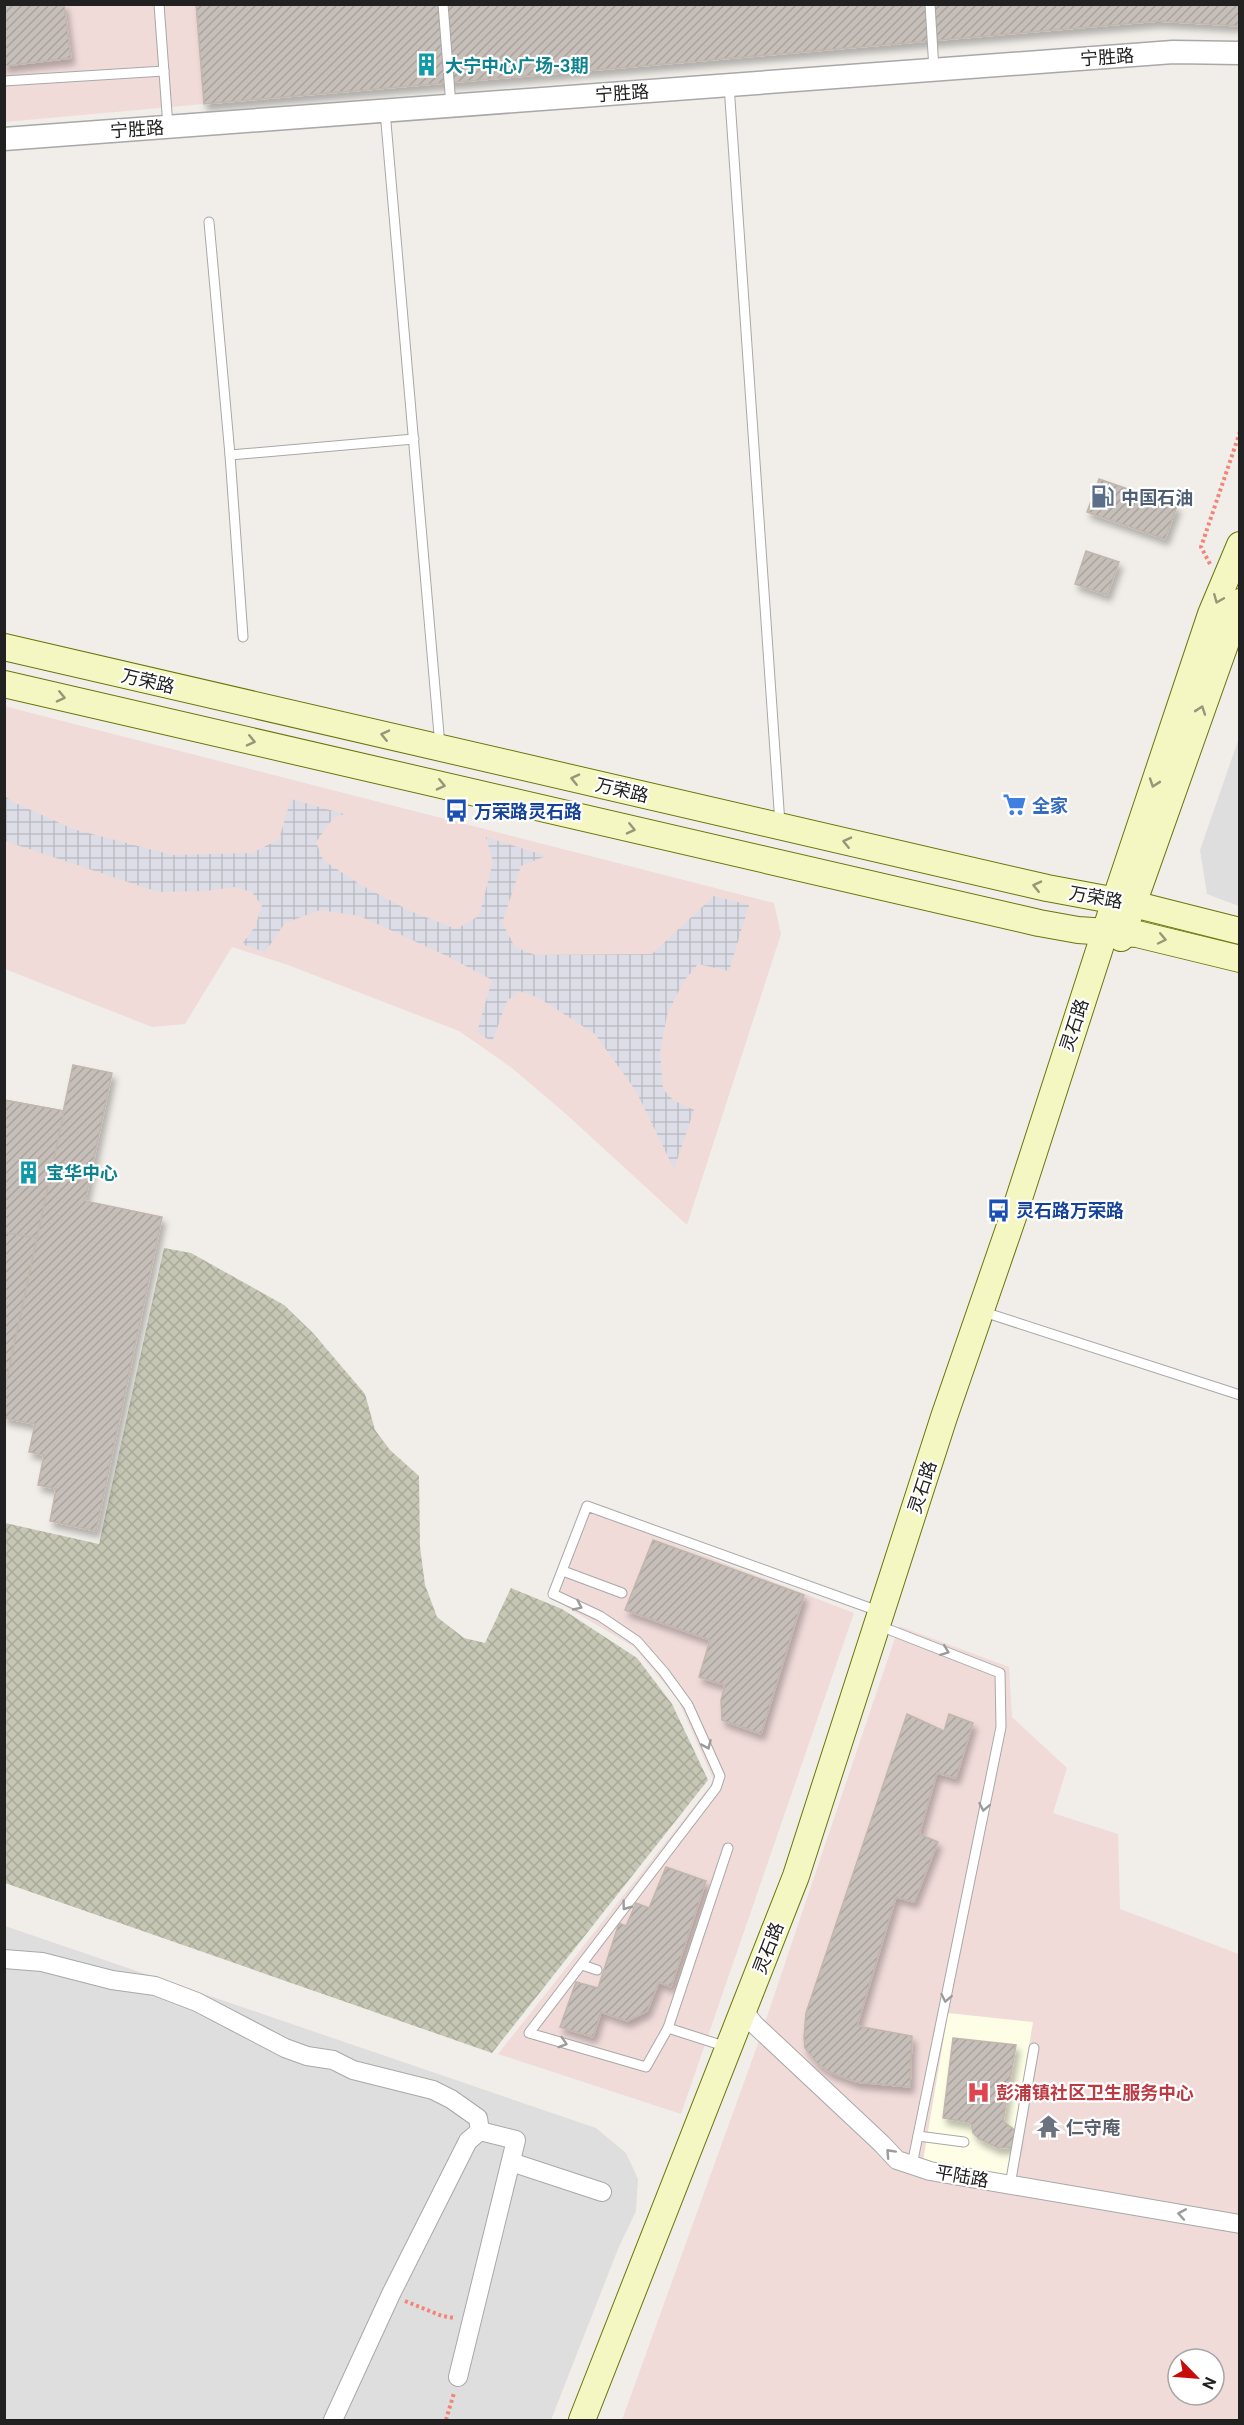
<svg xmlns="http://www.w3.org/2000/svg" width="1244" height="2425" viewBox="0 0 1244 2425" font-family="Roboto,'Noto Sans SC',sans-serif">
  <defs>
    <pattern id="construction-cross-hatch" width="8" height="8" patternUnits="userSpaceOnUse" patternTransform="scale(1.5)"><rect width="8" height="8" fill="#c5c6b4"/><path d="M0 0l8 8M0 8l8-8" fill="none" stroke="#a9aa9a"/></pattern>
    <pattern id="plaza-grid" width="8" height="8" patternUnits="userSpaceOnUse" patternTransform="scale(1.5)"><rect width="8" height="8" fill="#dddde7"/><path d="M0 4h8M4 0v8" fill="none" stroke="#bdbdc6"/></pattern>
    <pattern id="building-hatch" width="6" height="6" patternUnits="userSpaceOnUse" patternTransform="scale(1.5)"><rect width="6" height="6" fill="#c6beb8"/><path d="M-1 1l2-2M0 6l6-6M5 7l2-2" fill="none" stroke="#aaa39e"/></pattern>
    <filter id="shadow"><feDropShadow dx="3.5" dy="6" stdDeviation="3" flood-color="#0004"/></filter>
  </defs>
  <rect width="100%" height="100%" fill="#f1eee9"/>
  <!-- residential -->
  <g fill="#dfdede">
    <polygon points="1239,738 1239,906 1207,894 1200,850"/>
    <polygon points="5,1926 596,2128 626,2153 638,2179 636,2211 618,2249 551,2420 5,2420"/>
  </g>
  <!-- commercial -->
  <g fill="#f0dbd9" fill-rule="evenodd">
    <polygon points="5,5 196,5 204,104 5,122"/>
    <polygon points="4,706 774,903 781,934 687,1225 566,1114 512,1068 459,1031 288,965 232,947 185,1024 152,1027 5,969"/>
    <polygon points="581,1508 854,1613 681,2114 498,2054 714,1781 678,1700 634,1647 548,1596"/>
    <path d="M899,1626l110,41 3,50 55,51 -14,45 65,21 2,75 119,45v466h-617l134,-371zM1178,2359h36v36h-36z"/>
  </g>
  <!-- education -->
  <polygon fill="#fdfee5" points="948,2013 1033,2022 1007,2179 923,2161"/>
  <!-- construction -->
  <polygon fill="url(#construction-cross-hatch)" points="164,1248 191,1253 284,1305 313,1333 365,1394 375,1430 390,1450 419,1476 420,1547 425,1585 437,1617 464,1638 485,1643 511,1588 562,1609 637,1658 672,1704 708,1780 492,2053 5,1883 5,1523 99,1544"/>
  <!-- plaza -->
  <polygon fill="url(#plaza-grid)" points="5,796 13,802 73,829 172,855 252,853 279,839 291,799 344,814 333,818 316,842 323,860 361,885 410,911 456,929 479,916 493,862 486,837 546,856 521,866 502,923 515,947 535,955 652,954 714,896 749,905 729,971 698,964 683,982 667,1015 660,1052 663,1089 673,1100 694,1110 674,1169 636,1091 595,1034 539,998 519,991 507,1001 492,1042 477,1032 492,980 449,957 360,916 320,910 285,923 265,952 242,944 255,927 262,906 252,892 234,887 206,891 158,892 5,841"/>
  <!-- building -->
  <g fill="url(#building-hatch)" stroke="#c2b6ac" stroke-width="1.5" filter="url(#shadow)">
    <polygon points="4,4 64,4 71,58 4,66"/>
    <polygon points="196,4 1240,4 1240,26 1158,21 204,104"/>
    <polygon points="1099,479 1177,506 1165,539 1087,512"/>
    <polygon points="1086,551 1119,562 1107,595 1075,584"/>
    <polygon points="73,1065 112,1073 85,1201 162,1217 96,1531 50,1521 56,1489 38,1485 44,1455 29,1452 35,1424 4,1418 4,1392"/>
    <polygon points="4,1100 64,1111 4,1392"/>
    <polygon points="4,1100 64,1111 37,1238 4,1232"/>
    <polygon points="653,1540 804,1595 761,1734 722,1720 721,1700 725,1685 699,1677 710,1640 625,1610"/>
    <polygon points="907,1714 944,1731 949,1714 973,1723 956,1778 937,1773 919,1834 938,1842 914,1902 896,1897 857,2026 912,2036 910,2087 856,2082 830,2072 817,2063 805,2048 804,2037 806,2013"/>
    <polygon points="666,1867 706,1881 671,1987 659,1982 647,2011 627,2021 601,2012 593,2037 560,2027 576,1982 598,1988 619,1923 626,1926 636,1903 649,1908"/>
    <polygon points="953,2038 1016,2045 1003,2121 1015,2130 1013,2147 998,2148 979,2139 973,2133 971,2123 943,2118"/>
  </g>
  <g fill="none" stroke-linecap="round" stroke-linejoin="round">
    <defs>
      <g id="service">
        <polyline points="159,4 168,127"/>
        <polyline points="443,4 451,106"/>
        <polyline points="930,4 934,70"/>
        <polyline points="4,81 164,71"/>
        <polyline points="729,85 780,824"/>
        <polyline points="385,111 440,746"/>
        <polyline points="209,222 230,455 414,439"/>
        <polyline points="230,455 243,637"/>
        <polyline points="993,1315 1240,1395"/>
        <polyline points="563,1571 622,1593"/>
        <polyline points="890,1630 1000,1673 1001,1727 912,2165"/>
        <polyline points="582,1965 597,1970"/>
        <polyline points="668,2028 646,2067 529,2033 716,1788 720,1776 688,1705 664,1672 637,1641 600,1616 553,1594 587,1506 881,1612"/>
        <polyline points="727,2047 668,2028 728,1848"/>
        <polyline points="918,2136 964,2142"/>
        <polyline points="1010,2185 1034,2048"/>
      </g>
      <g id="minor">
        <polyline points="4,1959 42,1962 112,1980 155,1986 197,2002 285,2048 307,2056 333,2060 353,2070 433,2090 451,2099 478,2118 480,2131"/>
        <polyline points="744,2011 754,2024 882,2144 897,2160 930,2171 1240,2224"/>
        <polyline points="511,2162 602,2192"/>
        <polyline points="333,2420 391,2294 468,2141 480,2131 516,2140 458,2377"/>
      </g>
      <polyline id="tertiary" points="4,139 1173,52 1240,53"/>
      <g id="secondary">
        <polyline points="4,647 1047,888 1133,904 1240,931"/>
        <polyline points="4,684 1039,923 1078,930 1137,934 1240,959"/>
        <polyline points="1121,938 1240,602"/>
        <polyline points="582,2420 796,1876 944,1417 1013,1217 1115,901 1211,614 1240,545"/>
      </g>
    </defs>
    <!-- service casing -->
    <use href="#service" stroke="#a8a8a8" stroke-width="11"/>
    <!-- minor casing -->
    <use href="#minor" stroke="#a8a8a8" stroke-width="20"/>
    <!-- tertiary casing -->
    <use href="#tertiary" stroke="#a8a8a8" stroke-width="25"/>
    <!-- secondary casing -->
    <use href="#secondary" stroke="#6a760b" stroke-width="28"/>
    <!-- path -->
    <g stroke="#f38578" stroke-width="4" stroke-dasharray="3 3" stroke-linecap="butt">
      <polyline points="1210,564 1201,547 1240,432"/>
      <polyline points="405,2301 442,2316 455,2318"/>
      <polyline points="446,2420 454,2393"/>
    </g>
    <!-- service -->
    <use href="#service" stroke="#fff" stroke-width="9"/>
    <!-- minor -->
    <use href="#minor" stroke="#fff" stroke-width="18"/>
    <!-- tertiary -->
    <use href="#tertiary" stroke="#fff" stroke-width="22"/>
    <!-- secondary -->
    <use href="#secondary" stroke="#f4f7c1" stroke-width="26"/>
  </g>
  <!-- one-way arrows -->
  <defs><path id="oneway-chevron" d="M-2-3.5L2.5 0L-2 3.5" fill="none" stroke-width="1.6" stroke-linecap="round" stroke-linejoin="round" transform="scale(1.5)"/></defs>
  <g stroke="#959779">
    <use href="#oneway-chevron" transform="translate(1218 599) rotate(112)"/>
    <use href="#oneway-chevron" transform="translate(61 697) rotate(13)"/>
    <use href="#oneway-chevron" transform="translate(1201 710) rotate(-71)"/>
    <use href="#oneway-chevron" transform="translate(385 735) rotate(-167)"/>
    <use href="#oneway-chevron" transform="translate(251 741) rotate(13)"/>
    <use href="#oneway-chevron" transform="translate(575 779) rotate(-167)"/>
    <use href="#oneway-chevron" transform="translate(1154 783) rotate(109)"/>
    <use href="#oneway-chevron" transform="translate(441 785) rotate(13)"/>
    <use href="#oneway-chevron" transform="translate(631 829) rotate(13)"/>
    <use href="#oneway-chevron" transform="translate(847 842) rotate(-167)"/>
    <use href="#oneway-chevron" transform="translate(1037 886) rotate(-167)"/>
    <use href="#oneway-chevron" transform="translate(1162 939) rotate(12)"/>
  </g>
  <g stroke="#9b9b9b">
    <use href="#oneway-chevron" transform="translate(578 1606) rotate(25)"/>
    <use href="#oneway-chevron" transform="translate(945 1651) rotate(21)"/>
    <use href="#oneway-chevron" transform="translate(707 1745) rotate(66)"/>
    <use href="#oneway-chevron" transform="translate(984 1807) rotate(101)"/>
    <use href="#oneway-chevron" transform="translate(626 1906) rotate(127)"/>
    <use href="#oneway-chevron" transform="translate(946 1998) rotate(101)"/>
    <use href="#oneway-chevron" transform="translate(563 2043) rotate(17)"/>
    <use href="#oneway-chevron" transform="translate(890 2153) rotate(-133)"/>
    <use href="#oneway-chevron" transform="translate(1182 2214) rotate(-170)"/>
  </g>
  <!-- icons -->
  <defs>
    <symbol id="building-bare" viewBox="-9 -9 18 18"><path d="M-4-6H4V6H1V3H-1V6H-4ZM-2.5-4.3h1.7v1.8h-1.7ZM.8-4.3h1.7v1.8H.8ZM-2.5-1h1.7V.8h-1.7ZM.8-1h1.7V.8H.8Z" fill="#0f9aa8" stroke="#fff" stroke-width="2.5" paint-order="stroke"/></symbol>
    <symbol id="fuel-bare" viewBox="-9 -9 18 18"><path d="M-5.5-6h7V0h2V4h1.3V-2.5L3-4.5l.8-.8L6-3V5H2.5V1h-1V6h-7ZM-4.2-4.7v3.2H.2V-4.7Z" fill="#5c6f8a" stroke="#fff" stroke-width="2.5" paint-order="stroke"/></symbol>
    <symbol id="supermarket-bare" viewBox="-9 -9 18 18"><path d="M-6-5.5h2.5l.6 2H6L4.5 2H-2.5L-4.4-4H-6ZM-1.5 3.2a1.3 1.3 0 1 0 .1 0ZM3 3.2a1.3 1.3 0 1 0 .1 0Z" fill="#3f7fe0" stroke="#fff" stroke-width="2.5" paint-order="stroke"/></symbol>
    <symbol id="bus-bare" viewBox="-9 -9 18 18"><path d="M-5-6H5V4H4V6H2V4H-2V6H-4V4H-5ZM-3.5-4V0h7V-4ZM-3.5 1.2v1.5H-2V1.2ZM2 1.2v1.5H3.5V1.2Z" fill="#1a4fb4" stroke="#fff" stroke-width="2.5" paint-order="stroke"/></symbol>
    <symbol id="hospital-bare" viewBox="-9 -9 18 18"><path d="M-5-5h3v3.5h4V-5h3V5h-3V1.5h-4V5h-3Z" fill="#e0444e" stroke="#fff" stroke-width="2.5" paint-order="stroke"/></symbol>
    <symbol id="temple-bare" viewBox="-9 -9 18 18"><path d="M0-6L5-2H3V0L6.5 2.5H4V6H1.5V3h-3V6H-4V2.5H-6.5L-3 0V-2H-5Z" fill="#6b7280" stroke="#fff" stroke-width="2.5" paint-order="stroke"/></symbol>
  </defs>
  <g fill-rule="evenodd">
    <use href="#building-bare" x="410" y="48" width="33" height="33"/>
    <use href="#fuel-bare" x="1086" y="480" width="33" height="33"/>
    <use href="#supermarket-bare" x="998" y="788" width="33" height="33"/>
    <use href="#bus-bare" x="440" y="794" width="33" height="33"/>
    <use href="#building-bare" x="12" y="1156" width="33" height="33"/>
    <use href="#bus-bare" x="982" y="1194" width="33" height="33"/>
    <use href="#hospital-bare" x="962" y="2076" width="33" height="33"/>
    <use href="#temple-bare" x="1032" y="2110" width="33" height="33"/>
  </g>
  <g text-anchor="middle" dominant-baseline="central" stroke-width="4.5" stroke-linejoin="round" paint-order="stroke">
    <!-- street labels -->
    <g font-size="18" fill="#212121" stroke="#fff">
      <text transform="translate(1107 57) rotate(-4)">宁胜路</text>
      <text transform="translate(622 93) rotate(-4)">宁胜路</text>
      <text transform="translate(137 129) rotate(-4)">宁胜路</text>
      <text transform="translate(148 681) rotate(13)">万荣路</text>
      <text transform="translate(622 790) rotate(13)">万荣路</text>
      <text transform="translate(1096 897) rotate(10)">万荣路</text>
      <text transform="translate(1074 1025) rotate(-72)">灵石路</text>
      <text transform="translate(922 1487) rotate(-72)">灵石路</text>
      <text transform="translate(768 1948) rotate(-69)">灵石路</text>
      <text transform="translate(962 2176) rotate(10)">平陆路</text>
    </g>
    <!-- culture labels -->
    <g font-size="18" font-weight="bold" fill="#0d838f" stroke="#fff" text-anchor="start">
      <text x="445" y="65">大宁中心广场-3期</text>
      <text x="46" y="1172">宝华中心</text>
    </g>
    <!-- service labels -->
    <g font-size="18" font-weight="bold" fill="#4e5e75" stroke="#fff" text-anchor="start">
      <text x="1121" y="497">中国石油</text>
    </g>
    <!-- shop labels -->
    <g font-size="18" font-weight="bold" fill="#366cbe" stroke="#fff" text-anchor="start">
      <text x="1032" y="805">全家</text>
    </g>
    <!-- transit labels -->
    <g font-size="18" font-weight="bold" fill="#164399" stroke="#fff" text-anchor="start">
      <text x="474" y="811">万荣路灵石路</text>
      <text x="1016" y="1210">灵石路万荣路</text>
    </g>
    <!-- health labels -->
    <g font-size="18" font-weight="bold" fill="#be3a42" stroke="#fff" text-anchor="start">
      <text x="996" y="2092">彭浦镇社区卫生服务中心</text>
    </g>
    <!-- worship labels -->
    <g font-size="18" font-weight="bold" fill="#5b616d" stroke="#fff" text-anchor="start">
      <text x="1066" y="2127">仁守庵</text>
    </g>
  </g>
  <!-- border -->
  <rect width="1244" height="2425" fill="none" stroke="#212121" stroke-width="12"/>
  <!-- north arrow -->
  <g transform="translate(1196 2377) rotate(115)"><circle r="28" fill="#ffffff" stroke="#a6a6a6" stroke-width="1.5"/>
  <path d="M0-4.5L10 22L0 15L-10 22Z" fill="#c80c0b"/>
  <text y="-9" font-size="16" font-weight="bold" text-anchor="middle" fill="#212121">N</text>
  </g>
</svg>
